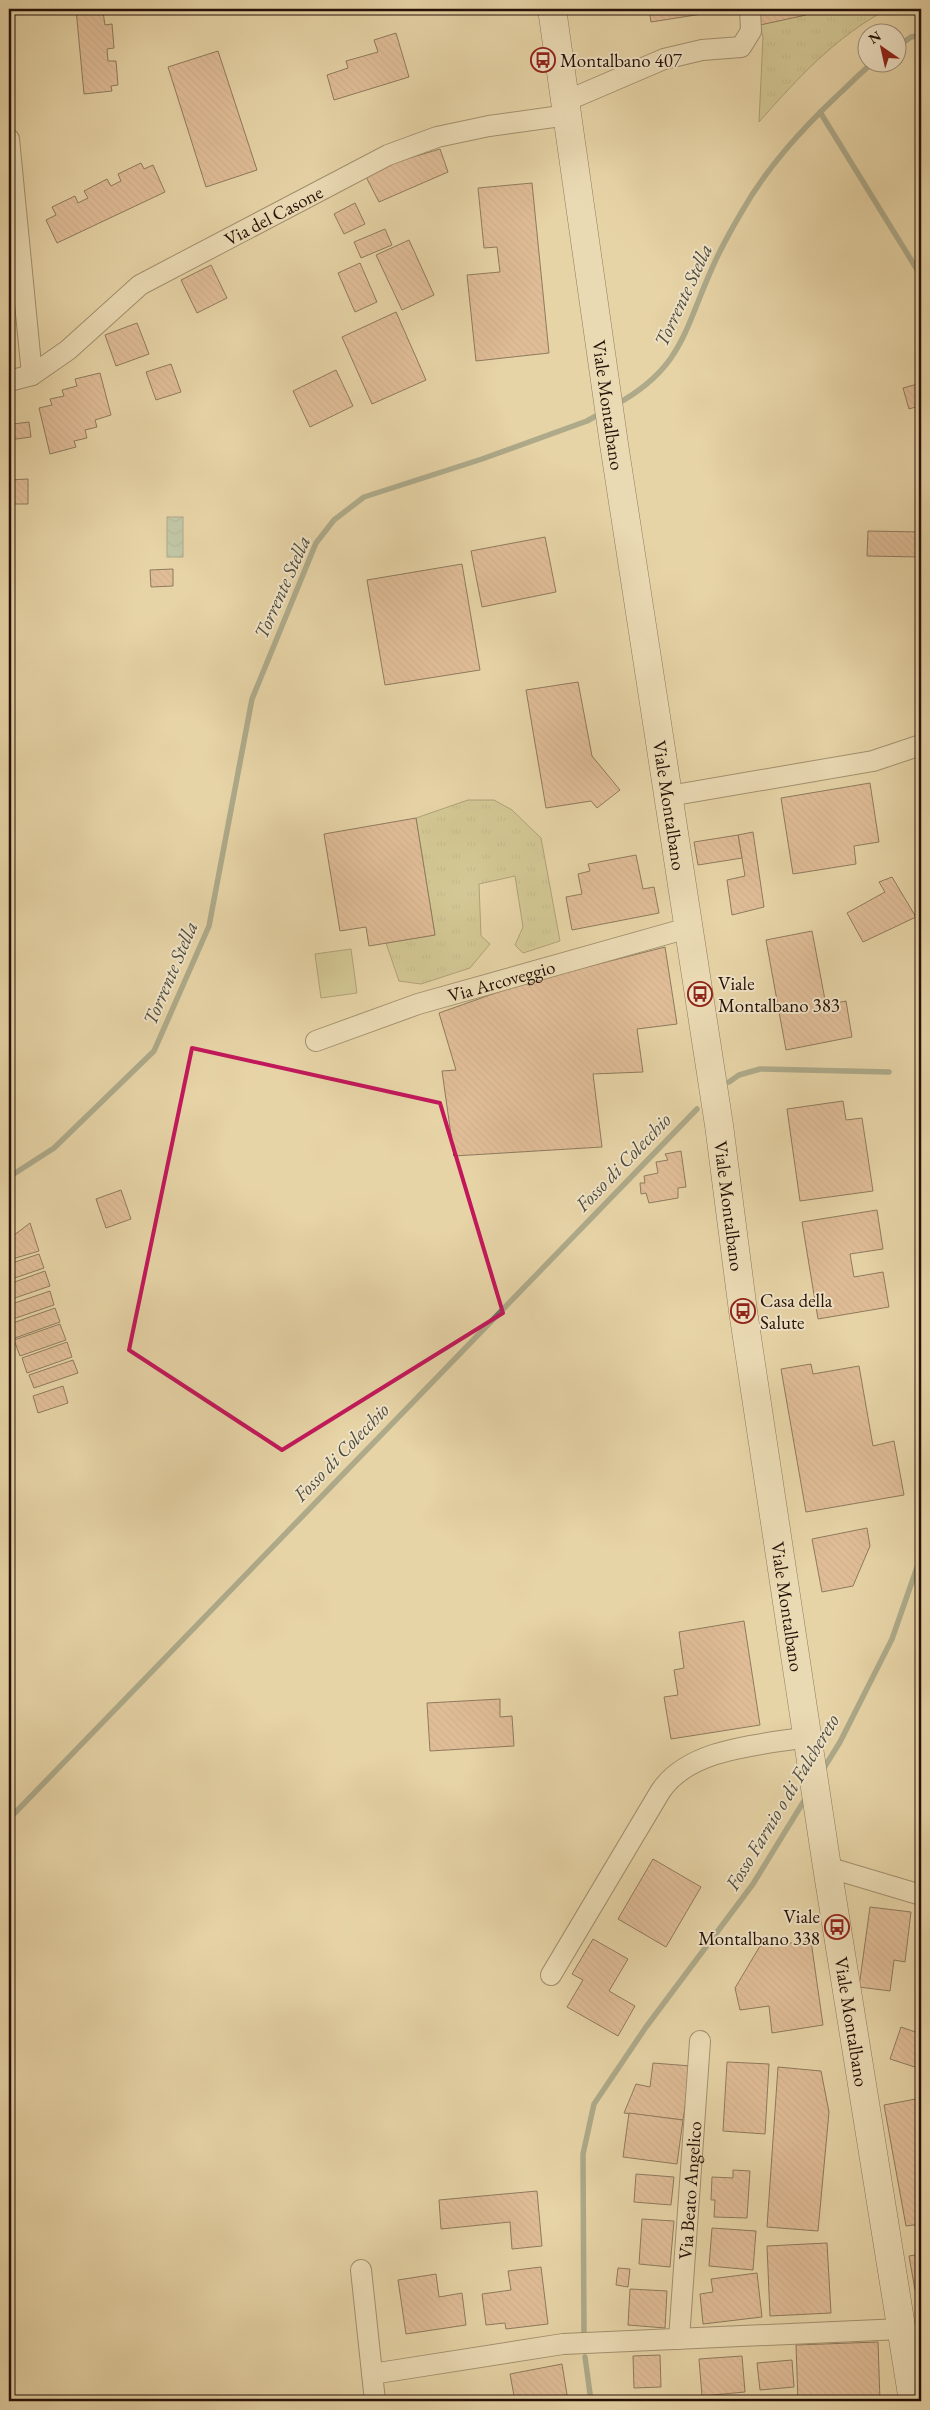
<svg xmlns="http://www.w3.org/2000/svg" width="930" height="2410" viewBox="0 0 930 2410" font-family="'EB Garamond',serif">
  <defs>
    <pattern id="grass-tufts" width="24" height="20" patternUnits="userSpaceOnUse" patternTransform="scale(1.25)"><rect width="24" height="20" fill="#bdba81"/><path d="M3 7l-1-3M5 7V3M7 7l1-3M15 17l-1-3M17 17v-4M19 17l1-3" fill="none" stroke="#a29f6e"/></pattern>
    <pattern id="water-waves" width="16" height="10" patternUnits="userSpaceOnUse" patternTransform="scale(1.25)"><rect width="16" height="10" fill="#96b8a6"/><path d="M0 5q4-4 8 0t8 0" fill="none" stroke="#819d8d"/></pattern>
    <pattern id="building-back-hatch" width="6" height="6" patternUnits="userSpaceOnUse" patternTransform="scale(1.25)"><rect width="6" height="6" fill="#daa286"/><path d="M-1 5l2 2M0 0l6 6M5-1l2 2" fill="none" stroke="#bb8a72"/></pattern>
  </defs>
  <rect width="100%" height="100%" fill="#e6d3a6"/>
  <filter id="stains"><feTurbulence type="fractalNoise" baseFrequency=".004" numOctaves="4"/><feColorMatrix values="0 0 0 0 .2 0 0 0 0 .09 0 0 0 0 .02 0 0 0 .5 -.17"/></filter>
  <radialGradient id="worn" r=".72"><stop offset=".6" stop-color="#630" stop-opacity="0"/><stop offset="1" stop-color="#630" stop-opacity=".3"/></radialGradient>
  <!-- grass -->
  <g fill="url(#grass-tufts)" stroke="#716544">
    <path d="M756,9h132c-52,27 -91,70 -129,113l4,-85z"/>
    <polygon points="468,800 494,800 512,810 541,838 560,941 523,953 515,945 523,927 515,876 479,884 481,936 490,944 470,968 421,984 399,981 386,943 435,935 416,818"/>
  </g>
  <!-- garden -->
  <polygon fill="#bdba81" stroke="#716544" points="351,949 357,993 321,998 315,954"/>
  <!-- water -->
  <rect fill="url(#water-waves)" stroke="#697566" x="167" y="517" width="16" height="40"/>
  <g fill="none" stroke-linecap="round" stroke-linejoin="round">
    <!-- stream -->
    <g stroke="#697566" stroke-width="5.5">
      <polyline points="898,46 911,37 921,35"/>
      <polyline points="820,112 921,276"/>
      <path d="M615,405c68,-37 69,-75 98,-139 8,-18 18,-36 28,-53 26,-46 61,-84 99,-120 11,-10 22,-22 34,-31"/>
      <polyline points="729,1082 739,1075 760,1069 889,1072"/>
      <polyline points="9,1177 54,1148 154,1051 209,926 252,699 316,543 334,520 364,497 482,459 587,421 603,412"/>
      <polyline points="822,1771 840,1742 892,1639 921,1556"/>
      <polyline points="9,1819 697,1109"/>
      <polyline points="584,2331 583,2154 594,2104 646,2027 753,1884 807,1796"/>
      <polyline points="585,2357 591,2401"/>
    </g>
  </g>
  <!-- building -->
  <g fill="url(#building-back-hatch)" stroke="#251007">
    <polygon points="76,9 111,9 111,11 103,12 105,25 112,24 114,48 107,49 108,61 116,61 118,85 111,86 112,91 84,94"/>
    <polygon points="308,9 327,9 309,12"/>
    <polygon points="649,9 701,9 702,14 651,22"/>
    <polygon points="757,9 805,9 806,15 760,25"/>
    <polygon points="396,33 409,77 334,100 327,75 348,68 346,61 378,52 374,40"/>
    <polygon points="218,51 257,170 206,187 168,67"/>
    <polygon points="440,149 448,172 379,202 365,175 396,162"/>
    <polygon points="141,163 144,169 153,165 165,192 57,243 46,220 56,215 52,207 75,196 78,203 88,198 84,191 107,179 111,186 121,181 118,174"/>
    <polygon points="532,183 549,353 476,361 467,275 500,272 497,247 484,248 478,188"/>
    <polygon points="355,203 365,224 344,234 334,214"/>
    <polygon points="385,229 392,245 361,258 354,242"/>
    <polygon points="409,240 434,295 402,310 376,255"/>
    <polygon points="360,263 377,302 355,312 338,273"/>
    <polygon points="211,265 227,298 197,313 181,280"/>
    <polygon points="396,312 426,380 372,404 342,337"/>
    <polygon points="137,323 149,354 116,366 105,335"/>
    <polygon points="171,364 181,392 156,400 146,372"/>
    <polygon points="336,370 353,406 310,427 293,391"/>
    <polygon points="100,373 111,415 95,420 97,427 85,430 87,438 74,441 76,447 50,454 39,408 52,405 50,399 64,396 62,390 77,386 75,379"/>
    <polygon points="921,383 921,415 919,406 909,409 903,388"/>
    <polygon points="9,396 13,424 29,422 31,437 9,440"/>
    <polygon points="28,479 28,504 9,504 9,480"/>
    <polygon points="868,531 921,532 921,557 867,556"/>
    <polygon points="545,537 556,592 482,607 471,551"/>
    <polygon points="462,564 480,670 385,685 367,580"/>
    <polygon points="173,569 173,586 151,587 150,570"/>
    <polygon points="578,682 592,756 620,790 597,808 591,801 546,808 526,690"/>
    <polygon points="870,783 879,842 854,846 856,864 793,874 781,798"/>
    <polygon points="416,818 435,935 369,946 366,927 340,931 324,834"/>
    <polygon points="753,832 764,907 732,915 727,880 745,876 738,835"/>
    <polygon points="738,835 742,858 698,865 694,842"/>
    <polygon points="636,855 643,889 654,887 659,913 572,930 566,897 582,894 578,874 590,871 588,864"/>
    <polygon points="892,877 916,917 863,942 847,913 885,892 879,882"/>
    <polygon points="812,931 826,1005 846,1001 852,1037 786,1050 766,940"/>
    <polygon points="665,947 677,1024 637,1029 643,1072 593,1074 602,1147 454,1156 442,1071 456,1070 439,1013 524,983"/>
    <polygon points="843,1101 846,1120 862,1118 873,1191 800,1201 787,1109"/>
    <polygon points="681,1151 686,1187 678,1188 678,1198 649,1203 646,1193 641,1194 640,1183 645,1183 644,1176 658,1173 656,1162 668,1160 665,1154"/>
    <polygon points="121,1190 131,1219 106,1228 96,1199"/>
    <polygon points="877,1210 883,1249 850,1254 854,1277 883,1272 889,1307 818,1319 802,1222"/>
    <polygon points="30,1223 39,1251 9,1260 9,1239"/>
    <polygon points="39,1254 44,1268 9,1280 9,1264"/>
    <polygon points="45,1271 50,1286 9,1300 9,1284"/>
    <polygon points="50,1291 54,1305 10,1320 9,1305"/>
    <polygon points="55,1308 60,1322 15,1338 10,1324"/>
    <polygon points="60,1324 66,1340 20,1356 14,1340"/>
    <polygon points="67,1342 72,1357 27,1373 22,1358"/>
    <polygon points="73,1360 78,1373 34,1388 29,1375"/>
    <polygon points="811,1364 813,1374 859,1366 873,1446 894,1441 904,1495 806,1512 781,1369"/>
    <polygon points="63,1386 68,1403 38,1413 33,1396"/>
    <polygon points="867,1528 870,1546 853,1586 822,1592 812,1539"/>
    <polygon points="744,1621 760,1725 671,1739 664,1697 678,1695 674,1670 684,1668 679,1632"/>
    <polygon points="500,1699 500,1717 512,1716 514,1746 430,1751 427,1703"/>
    <polygon points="653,1859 701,1887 666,1947 618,1919"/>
    <polygon points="870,1907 911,1912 905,1962 894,1960 890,1991 859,1987"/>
    <polygon points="593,1939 628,1959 609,1991 635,2006 618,2036 567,2007 583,1980 572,1974"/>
    <polygon points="811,1941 823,2025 772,2033 769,2006 740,2010 735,1988 760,1946"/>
    <polygon points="901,2027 921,2034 921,2069 890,2059"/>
    <polygon points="727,2062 769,2064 765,2134 723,2131"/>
    <polygon points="653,2063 691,2066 683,2120 624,2113 636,2084 650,2087"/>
    <polygon points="778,2067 821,2071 829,2112 818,2231 767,2227"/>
    <polygon points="921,2098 921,2224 906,2226 884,2105"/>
    <polygon points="629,2113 683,2120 677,2164 623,2157"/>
    <polygon points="733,2170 750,2171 747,2218 714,2217 715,2200 711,2200 712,2177 733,2178"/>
    <polygon points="636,2174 674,2177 671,2205 634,2202"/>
    <polygon points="537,2191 542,2246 512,2249 510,2222 441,2229 439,2200"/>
    <polygon points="642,2219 674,2221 670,2267 639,2264"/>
    <polygon points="712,2228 756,2231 753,2270 709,2266"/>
    <polygon points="827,2243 831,2313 770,2316 767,2246"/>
    <polygon points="921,2254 921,2289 915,2290 909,2256"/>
    <polygon points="541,2267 548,2324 506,2329 505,2323 486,2325 482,2294 511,2290 508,2271"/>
    <polygon points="618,2268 630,2269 628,2287 616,2285"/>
    <polygon points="757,2273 762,2317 703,2324 700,2294 713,2292 711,2279"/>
    <polygon points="436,2274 439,2297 462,2293 466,2325 406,2334 398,2280"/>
    <polygon points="630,2289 667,2291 665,2328 628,2325"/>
    <polygon points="878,2342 880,2401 798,2401 796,2345"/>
    <polygon points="660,2355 661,2387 634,2388 633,2356"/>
    <polygon points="742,2356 745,2392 702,2396 699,2359"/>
    <polygon points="792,2360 794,2387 760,2390 757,2363"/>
    <polygon points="562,2364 568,2401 515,2401 510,2374"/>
  </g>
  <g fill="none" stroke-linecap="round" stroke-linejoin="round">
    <defs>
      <g id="minor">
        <polyline points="566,101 664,59 702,50 741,47 751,31 750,9"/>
        <polyline points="9,139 32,375"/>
        <path id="s1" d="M9,381l23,-6 36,-25 72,-65 248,-130 49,-18 52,-11 79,-11"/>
        <polyline points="669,796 873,761 921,745"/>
        <path id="s2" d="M316,1041l102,-37 270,-76"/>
        <polyline points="827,1867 921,1895"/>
        <path d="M551,1975l109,-183c28,-44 100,-47 148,-55"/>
        <polyline points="361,2270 375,2401"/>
        <path id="s3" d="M679,2339l21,-298"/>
        <polyline points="372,2374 563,2344 901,2329"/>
      </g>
      <g id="secondary">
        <path id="s4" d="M552,9l62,435 105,681 24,186 84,556 86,534"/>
      </g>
    </defs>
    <!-- minor casing -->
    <use href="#minor" stroke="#55412f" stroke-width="22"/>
    <!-- secondary casing -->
    <use href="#secondary" stroke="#251007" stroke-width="29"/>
    <!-- minor -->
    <use href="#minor" stroke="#efe2c5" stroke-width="20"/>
    <!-- secondary -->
    <use href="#secondary" stroke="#efe2c5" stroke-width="28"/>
  </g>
  <!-- marked area -->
  <path d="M0 0H930V2410H0ZM192,1048l248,55 63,210 -221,137 -153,-100z" fill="#e6d3a6" fill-opacity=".55" fill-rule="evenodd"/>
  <path fill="none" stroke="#c2185b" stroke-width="4" stroke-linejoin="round" d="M192,1048l248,55 63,210 -221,137 -153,-100z"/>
  <!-- icons -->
  <defs>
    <symbol id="bus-ring" viewBox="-11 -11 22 22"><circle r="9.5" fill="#efe2c5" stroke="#8f2418" stroke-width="1.5"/><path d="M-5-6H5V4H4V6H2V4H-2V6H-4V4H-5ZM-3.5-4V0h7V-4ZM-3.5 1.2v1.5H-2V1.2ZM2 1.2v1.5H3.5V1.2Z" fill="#8f2418"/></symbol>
  </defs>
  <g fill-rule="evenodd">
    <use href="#bus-ring" x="529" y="46" width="28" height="28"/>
    <use href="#bus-ring" x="686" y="980" width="28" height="28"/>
    <use href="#bus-ring" x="729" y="1297" width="28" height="28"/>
    <use href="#bus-ring" x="823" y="1913" width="28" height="28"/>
  </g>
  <g text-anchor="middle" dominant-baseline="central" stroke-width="4" stroke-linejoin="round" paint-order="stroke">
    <!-- poi labels -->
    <g font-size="19" fill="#251007" stroke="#efe2c5" text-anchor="start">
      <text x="560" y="60">Montalbano 407</text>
      <text x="718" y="983">Viale<tspan x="718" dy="22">Montalbano 383</tspan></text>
      <text x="760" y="1300">Casa della<tspan x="760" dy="22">Salute</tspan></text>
      <text x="820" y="1916" text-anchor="end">Viale<tspan x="820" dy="22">Montalbano 338</tspan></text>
    </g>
    <!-- street labels -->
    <g font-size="19" fill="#251007" stroke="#efe2c5">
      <text stroke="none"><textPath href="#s1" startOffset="315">Via del Casone</textPath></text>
      <text stroke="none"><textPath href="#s4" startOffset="400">Viale Montalbano</textPath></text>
      <text stroke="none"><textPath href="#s4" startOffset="805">Viale Montalbano</textPath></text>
      <text stroke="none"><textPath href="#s2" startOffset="195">Via Arcoveggio</textPath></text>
      <text stroke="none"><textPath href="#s4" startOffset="1210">Viale Montalbano</textPath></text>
      <text stroke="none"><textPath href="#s4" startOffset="1615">Viale Montalbano</textPath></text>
      <text stroke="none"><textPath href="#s4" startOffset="2035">Viale Montalbano</textPath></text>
      <text stroke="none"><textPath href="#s3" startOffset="149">Via Beato Angelico</textPath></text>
    </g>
    <!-- water labels -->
    <g font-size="20" font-style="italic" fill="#4d4b3f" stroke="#efe2c5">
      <text transform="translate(683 295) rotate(-65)">Torrente Stella</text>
      <text transform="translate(282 587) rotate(-66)">Torrente Stella</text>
      <text transform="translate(170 973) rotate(-67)">Torrente Stella</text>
      <text transform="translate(623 1162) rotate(-46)">Fosso di Colecchio</text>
      <text transform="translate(341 1452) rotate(-46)">Fosso di Colecchio</text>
      <text transform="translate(782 1802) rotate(-59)">Fosso Farnio o di Falchereto</text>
    </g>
  </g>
  <!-- margin -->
  <rect width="930" height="2410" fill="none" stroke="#e6d3a6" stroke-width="30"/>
  <rect x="10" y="10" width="910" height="2390" fill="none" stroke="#251007" stroke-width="2.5"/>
  <rect x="15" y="15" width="900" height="2380" fill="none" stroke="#251007"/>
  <!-- north arrow -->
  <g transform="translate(882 48) rotate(326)"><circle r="24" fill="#efe2c5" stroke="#9e8e79"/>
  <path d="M0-4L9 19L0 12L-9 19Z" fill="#8f2418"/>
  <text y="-8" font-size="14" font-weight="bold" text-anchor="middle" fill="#251007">N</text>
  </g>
  <rect width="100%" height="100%" filter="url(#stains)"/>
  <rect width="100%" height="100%" fill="url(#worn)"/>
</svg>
